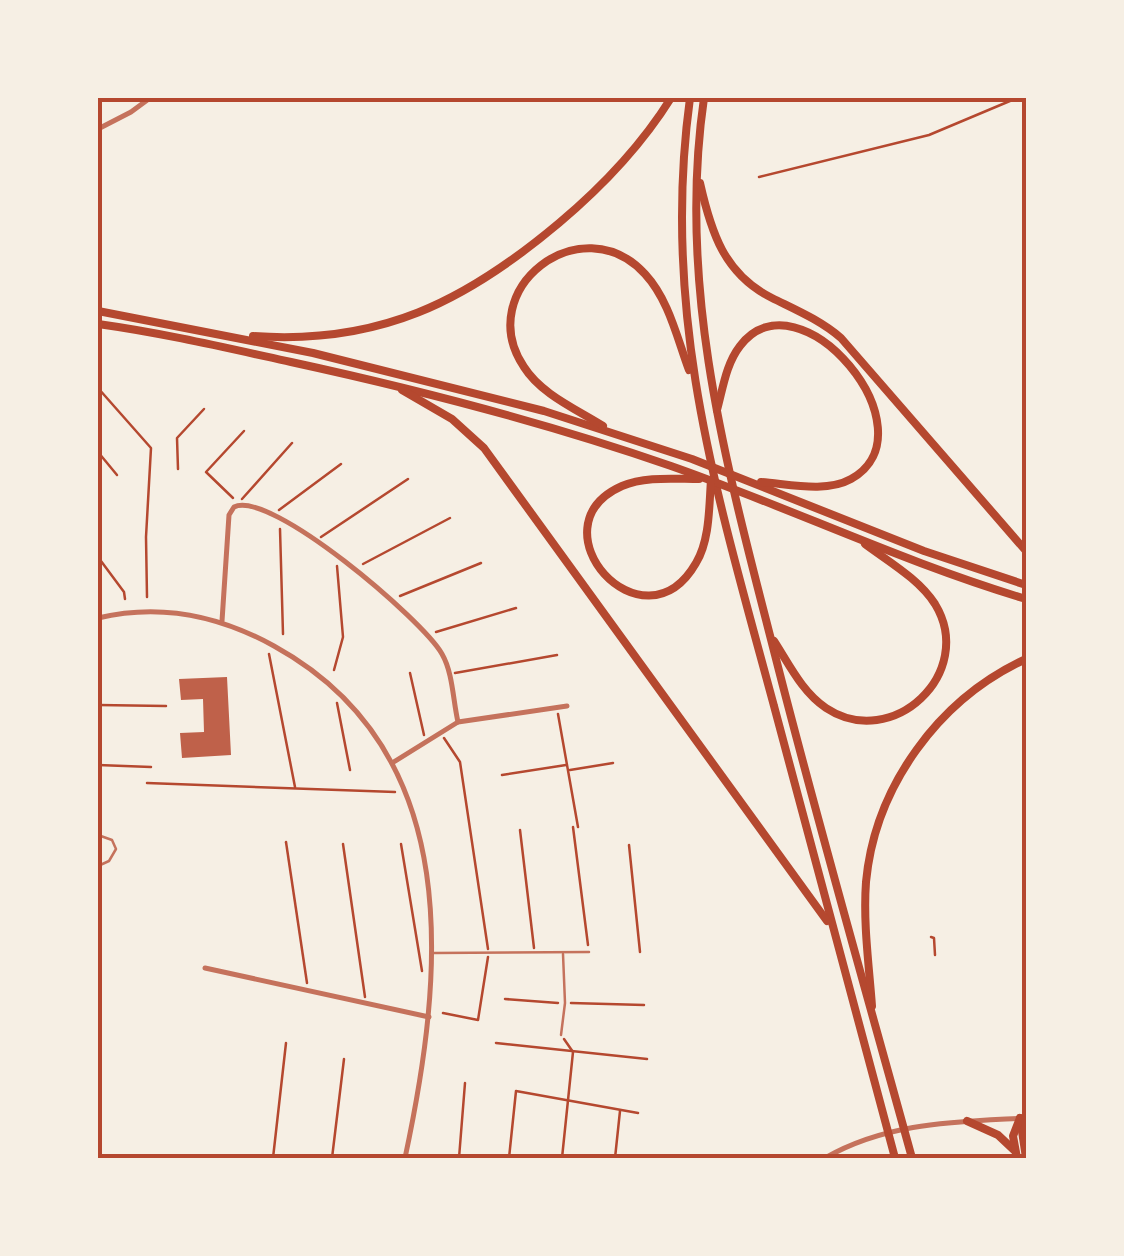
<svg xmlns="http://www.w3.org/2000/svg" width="1124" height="1256" viewBox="0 0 1124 1256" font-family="'Golos Text',sans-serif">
  <rect width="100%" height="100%" fill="#f6efe4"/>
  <!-- building -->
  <polygon fill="#bf614a" points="227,677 231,755 182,758 180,733 204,732 203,699 181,700 179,679"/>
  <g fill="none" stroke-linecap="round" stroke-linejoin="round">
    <!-- path -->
    <g stroke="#b5482f" stroke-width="2.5">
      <polyline points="759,177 929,135 1017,98"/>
      <polyline points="98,388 151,448 146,537 147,597"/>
      <polyline points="98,452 117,475"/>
      <polyline points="178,469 177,438 204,409"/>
      <polyline points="233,498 206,472 244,431"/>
      <polyline points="242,499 292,443"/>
      <polyline points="279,510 341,464"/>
      <polyline points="280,529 283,634"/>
      <polyline points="321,537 408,479"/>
      <polyline points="98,557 124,592 125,599"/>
      <polyline points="363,564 450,518"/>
      <polyline points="400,596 481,563"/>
      <polyline points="436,632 516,608"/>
      <polyline points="269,654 295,787"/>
      <polyline points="334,670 343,637 337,566"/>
      <polyline points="410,673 424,735"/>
      <polyline points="455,673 557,655"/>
      <polyline points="337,703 350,770"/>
      <polyline points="98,705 166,706"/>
      <polyline points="558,714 578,827"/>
      <polyline points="444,738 460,762 488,949"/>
      <polyline points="98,765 151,767"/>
      <polyline points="570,770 613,763"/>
      <polyline points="502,775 566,765"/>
      <polyline points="147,783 395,792"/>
      <polyline points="573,827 588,945"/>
      <polyline points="520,830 534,948"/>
      <polyline points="286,842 307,983"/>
      <polyline points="343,844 365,997"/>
      <polyline points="401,844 422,971"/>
      <polyline points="629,845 640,952"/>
      <polyline points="931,937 934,938 935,955"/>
      <polyline points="505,999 558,1003"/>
      <polyline points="571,1003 644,1005"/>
      <polyline points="443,1013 478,1020 488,957"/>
      <polyline points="496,1043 647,1059"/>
      <polyline points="273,1158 286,1043"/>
      <polyline points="332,1158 344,1059"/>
      <polyline points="459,1158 465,1083"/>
      <polyline points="509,1158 516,1091 638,1113"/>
      <polyline points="562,1158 573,1052 564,1039"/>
      <polyline points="615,1158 620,1111"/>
    </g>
    <!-- service -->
    <g stroke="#c5725c" stroke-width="2.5">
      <polyline points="98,835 112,840 116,849 109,861 98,866"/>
      <polyline points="434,953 589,952"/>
      <polyline points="561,1035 565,1003 563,954"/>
    </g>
    <!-- minor -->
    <g stroke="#c5725c" stroke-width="5">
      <polyline points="98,129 131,112 150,98"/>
      <path d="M98,618c62,-15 120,-3 176,28 193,106 170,329 131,512"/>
      <path d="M222,621l7,-106 5,-8c36,-18 189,113 208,147 11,19 11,47 16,68"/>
      <polyline points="392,763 458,722 567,706"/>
      <polyline points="205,968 429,1017"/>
    </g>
    <!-- tertiary -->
    <path stroke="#c5725c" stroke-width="5" d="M825,1158c63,-36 130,-36 201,-40"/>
    <!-- trunk -->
    <g stroke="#b5482f" stroke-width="8">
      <path d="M690,98c-30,218 28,400 84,608 40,151 80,302 121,452"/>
      <path d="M704,98c-28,192 24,373 71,557 43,169 91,336 137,503"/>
      <path d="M700,183c11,49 24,91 72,115 24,12 48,22 69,40l185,213"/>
      <polyline points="98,311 313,353 544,411 692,459 924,551 1026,585"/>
      <path d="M98,324c65,9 129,24 193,38 129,28 256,61 380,104 120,42 234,97 355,133"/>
      <path d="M253,336c126,9 212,-34 306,-113 44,-37 82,-77 112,-125"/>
      <polyline points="402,390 452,419 484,448 827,921"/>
      <path d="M717,410c6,-22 9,-46 23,-64 59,-78 196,86 111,133 -25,14 -62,5 -90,3"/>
      <path d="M603,426c-27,-17 -62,-32 -79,-59 -52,-77 57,-163 121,-93 24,26 32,64 44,96"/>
      <path d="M699,479c-25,0 -54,-3 -77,7 -92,41 21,169 74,77 14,-23 13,-57 15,-83"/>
      <path d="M774,641c15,23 28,51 52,67 66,44 151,-35 109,-104 -16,-25 -46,-42 -70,-60"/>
      <path d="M872,1006c-3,-41 -9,-83 -6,-124 9,-96 73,-183 160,-223"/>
      <polyline points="1020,1118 1026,1158"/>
      <polyline points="967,1121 998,1135 1015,1151"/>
      <polyline points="1017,1158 1013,1136 1020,1118"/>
    </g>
  </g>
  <!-- border -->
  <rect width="1124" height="1256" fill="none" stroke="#f6efe4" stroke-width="200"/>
  <rect x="100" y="100" width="924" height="1056" fill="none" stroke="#b5482f" stroke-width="4"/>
</svg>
